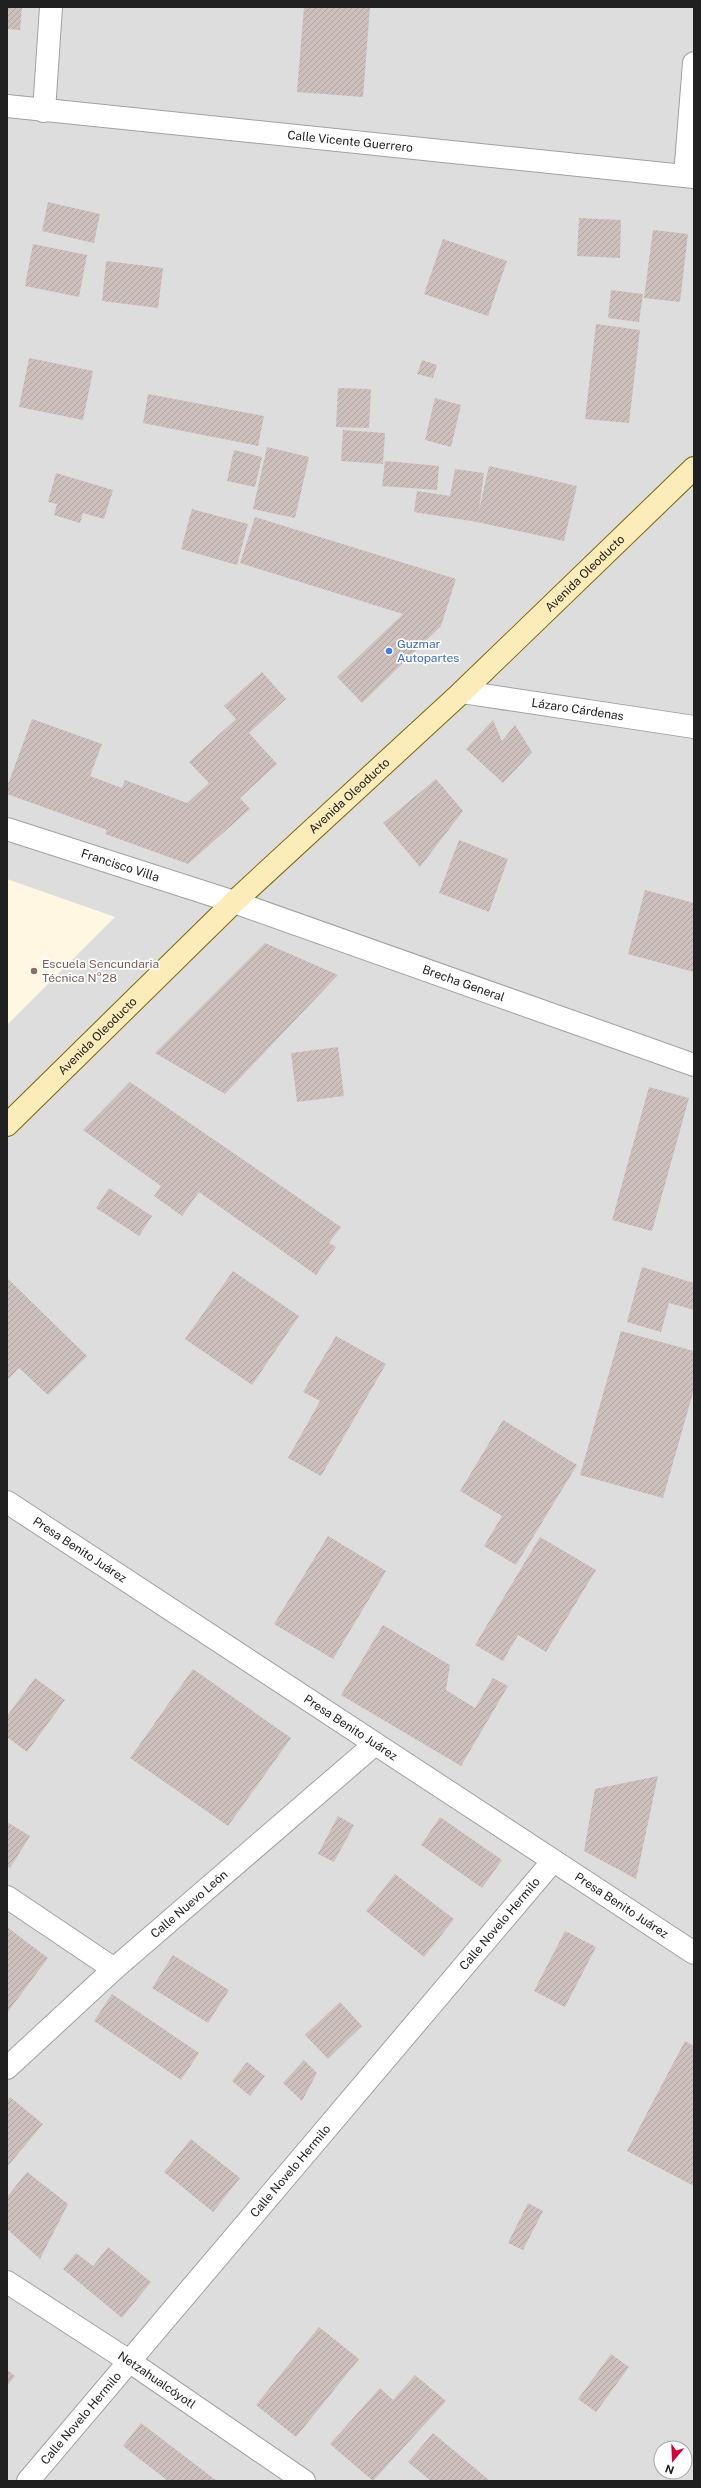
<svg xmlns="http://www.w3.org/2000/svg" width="701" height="2488" viewBox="0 0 701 2488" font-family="'Public Sans',sans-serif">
  <defs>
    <pattern id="building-hatch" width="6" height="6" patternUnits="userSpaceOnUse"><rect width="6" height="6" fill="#cdbfbc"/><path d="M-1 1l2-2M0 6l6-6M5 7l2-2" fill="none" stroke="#b0a4a1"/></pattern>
  </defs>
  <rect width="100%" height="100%" fill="#f1eae6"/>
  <!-- residential -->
  <path fill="#dedddd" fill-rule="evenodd" d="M7,7h687v2474h-687zM661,2448h24v24h-24z"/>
  <!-- education -->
  <polygon fill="#fff7e1" points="7,879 115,917 7,1025"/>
  <!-- building -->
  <g fill="url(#building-hatch)">
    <polygon points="7,7 22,7 20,30 7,29"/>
    <polygon points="304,7 370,7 363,97 297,92"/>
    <polygon points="48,202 100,214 94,243 42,231"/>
    <polygon points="579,218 621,220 620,258 577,256"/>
    <polygon points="653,230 688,234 680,302 644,298"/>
    <polygon points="443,239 507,261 488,316 424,294"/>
    <polygon points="33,244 87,255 79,297 25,286"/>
    <polygon points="106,261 163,268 158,308 102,301"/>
    <polygon points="611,290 643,294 639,322 608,318"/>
    <polygon points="596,324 640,330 629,423 585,419"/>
    <polygon points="29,358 93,371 83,420 19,407"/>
    <polygon points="422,360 437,365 433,378 417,374"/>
    <polygon points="338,388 371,389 369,428 336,427"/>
    <polygon points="148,394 264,416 258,446 143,423"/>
    <polygon points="435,398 461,405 451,447 425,440"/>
    <polygon points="343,430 385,433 383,464 341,461"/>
    <polygon points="267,447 309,457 295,518 253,509"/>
    <polygon points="234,450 262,457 255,487 227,481"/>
    <polygon points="385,461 439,466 437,490 382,486"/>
    <polygon points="489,466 577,486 564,541 477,522 414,512 417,491 450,496 455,469 484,473 479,510"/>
    <polygon points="56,473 113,490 104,519 83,513 80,523 54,515 57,504 48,502"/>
    <polygon points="192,509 248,524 237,565 181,549"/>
    <polygon points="255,517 456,579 441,626 362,703 337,677 403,614 240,563"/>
    <polygon points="262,672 286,699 249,733 277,764 240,798 250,809 188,864 105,834 107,830 7,794 7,787 32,719 102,744 90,776 122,788 125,780 187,803 209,783 189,762 236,719 224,706"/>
    <polygon points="493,720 502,741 515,725 532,752 503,783 466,749"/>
    <polygon points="436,779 463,811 420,867 383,823"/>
    <polygon points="459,840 508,859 489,912 439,893"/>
    <polygon points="645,890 694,903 694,972 628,954"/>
    <polygon points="265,943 338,975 225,1094 155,1053"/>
    <polygon points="338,1047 344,1096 297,1102 291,1053"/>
    <polygon points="130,1082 341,1227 329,1243 336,1247 316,1275 199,1192 182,1216 154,1196 161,1186 83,1130"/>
    <polygon points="649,1087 689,1098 652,1231 612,1220"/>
    <polygon points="109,1188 152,1216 139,1236 96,1208"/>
    <polygon points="642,1267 694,1283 694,1310 669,1303 661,1332 627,1322"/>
    <polygon points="233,1271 299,1316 252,1385 185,1339"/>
    <polygon points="7,1278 87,1356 48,1395 19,1368 7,1380"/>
    <polygon points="621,1331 694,1351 694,1389 663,1498 580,1475"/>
    <polygon points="336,1336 386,1364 321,1476 288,1458 320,1401 303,1392"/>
    <polygon points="503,1420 577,1465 516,1565 484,1546 502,1516 460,1491"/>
    <polygon points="328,1536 386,1571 333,1659 274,1624"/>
    <polygon points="540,1537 596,1570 546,1652 518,1635 503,1661 475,1645"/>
    <polygon points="383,1625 450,1665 446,1690 475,1708 493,1678 508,1686 461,1766 341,1695"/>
    <polygon points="193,1669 291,1738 228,1826 130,1758"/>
    <polygon points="35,1678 65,1700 27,1752 7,1737 7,1716"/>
    <polygon points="658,1776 636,1879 584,1851 595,1789"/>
    <polygon points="338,1816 354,1825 334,1862 318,1854"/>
    <polygon points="440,1817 502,1860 482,1888 421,1845"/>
    <polygon points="7,1822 30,1836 10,1868 7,1866"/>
    <polygon points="395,1874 454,1919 424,1957 366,1911"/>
    <polygon points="7,1927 48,1958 7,2013"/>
    <polygon points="565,1931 596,1947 565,2007 534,1991"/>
    <polygon points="173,1955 229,1990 208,2023 152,1988"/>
    <polygon points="112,1994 199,2053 181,2080 94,2021"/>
    <polygon points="340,2002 362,2026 328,2059 305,2035"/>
    <polygon points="685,2041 694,2046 694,2186 627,2151"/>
    <polygon points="304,2060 317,2073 302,2101 283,2083"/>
    <polygon points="247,2062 265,2076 250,2096 232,2081"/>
    <polygon points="10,2097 43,2124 7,2167 7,2101"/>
    <polygon points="191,2139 240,2178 213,2212 164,2172"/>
    <polygon points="27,2172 68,2204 40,2259 7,2229 7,2197"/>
    <polygon points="528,2203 543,2211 523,2250 508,2243"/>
    <polygon points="108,2247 151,2282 122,2318 63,2269 76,2253 93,2266"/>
    <polygon points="319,2327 359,2359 296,2437 256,2405"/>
    <polygon points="611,2354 629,2367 596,2412 578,2399"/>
    <polygon points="7,2370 15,2376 7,2386"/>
    <polygon points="415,2375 446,2401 373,2481 330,2444 380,2388 393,2400"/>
    <polygon points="141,2423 217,2481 168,2481 123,2446"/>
    <polygon points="433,2433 489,2480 488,2481 431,2481 408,2462"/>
  </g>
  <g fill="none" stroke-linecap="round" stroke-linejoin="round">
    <defs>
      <g id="street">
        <path id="s1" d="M7,106l687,71"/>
        <polyline points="44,111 51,7"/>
        <polyline points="685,176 694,63"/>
        <path id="s2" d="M462,692l232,35"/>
        <path id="s3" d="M7,829l227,73 460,163"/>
        <path id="s4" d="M7,1502l687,451"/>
        <polyline points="7,1897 114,1969"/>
        <path id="s5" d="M7,2068l107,-99 261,-225"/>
        <path id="s6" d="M7,2282l122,79 175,120"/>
        <path id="s7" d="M28,2481l525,-620"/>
      </g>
      <g id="secondary">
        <path id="s8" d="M7,1125l227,-223 228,-210 232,-224"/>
      </g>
    </defs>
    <!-- street casing -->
    <use href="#street" stroke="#a1a1a1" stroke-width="24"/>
    <!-- secondary casing -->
    <use href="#secondary" stroke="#7b6703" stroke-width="24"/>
    <!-- street -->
    <use href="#street" stroke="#fff" stroke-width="22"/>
    <!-- secondary -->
    <use href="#secondary" stroke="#fbecba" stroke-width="22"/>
  </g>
  <!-- markers -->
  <circle fill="#3f7fe0" stroke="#fff" stroke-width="1.5" cx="389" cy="651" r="4"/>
  <circle fill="#8d6e63" stroke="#fff" stroke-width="1.5" cx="34" cy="971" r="4"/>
  <g text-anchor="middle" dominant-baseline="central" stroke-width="3.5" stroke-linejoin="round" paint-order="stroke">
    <!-- street labels -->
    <g font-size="12" fill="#202020" stroke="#fff">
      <text stroke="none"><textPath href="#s1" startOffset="345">Calle Vicente Guerrero</textPath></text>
      <text stroke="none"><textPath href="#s8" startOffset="799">Avenida Oleoducto</textPath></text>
      <text stroke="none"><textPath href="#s2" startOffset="117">Lázaro Cárdenas</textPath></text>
      <text stroke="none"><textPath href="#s8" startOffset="475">Avenida Oleoducto</textPath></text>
      <text stroke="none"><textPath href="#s3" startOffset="119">Francisco Villa</textPath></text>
      <text stroke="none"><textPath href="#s3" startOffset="482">Brecha General</textPath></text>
      <text stroke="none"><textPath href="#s8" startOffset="127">Avenida Oleoducto</textPath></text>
      <text stroke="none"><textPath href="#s4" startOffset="87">Presa Benito Juárez</textPath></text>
      <text stroke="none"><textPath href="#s4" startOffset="411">Presa Benito Juárez</textPath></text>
      <text stroke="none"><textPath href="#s5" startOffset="245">Calle Nuevo León</textPath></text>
      <text stroke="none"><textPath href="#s4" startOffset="735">Presa Benito Juárez</textPath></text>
      <text stroke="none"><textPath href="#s7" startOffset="730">Calle Novelo Hermilo</textPath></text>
      <text stroke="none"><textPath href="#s7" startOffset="406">Calle Novelo Hermilo</textPath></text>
      <text stroke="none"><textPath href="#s6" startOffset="179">Netzahualcóyotl</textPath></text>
      <text stroke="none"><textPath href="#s7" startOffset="82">Calle Novelo Hermilo</textPath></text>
    </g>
    <!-- shop labels -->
    <g font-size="12" fill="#366cbe" stroke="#fff" text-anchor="start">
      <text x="397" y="644">Guzmar<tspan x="397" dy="14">Autopartes</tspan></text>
    </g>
    <!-- education labels -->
    <g font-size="12" fill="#785e54" stroke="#fff" text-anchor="start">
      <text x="42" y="964">Escuela Sencundaria<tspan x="42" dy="14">Técnica N°28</tspan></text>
    </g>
  </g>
  <!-- border -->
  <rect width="701" height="2488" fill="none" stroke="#202020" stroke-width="16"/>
  <!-- north arrow -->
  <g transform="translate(673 2460) rotate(199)"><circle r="19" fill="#ffffff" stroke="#a6a6a6"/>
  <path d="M0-3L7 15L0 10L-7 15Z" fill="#d00039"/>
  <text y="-6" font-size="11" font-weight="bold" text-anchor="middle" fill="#202020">N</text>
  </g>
</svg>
